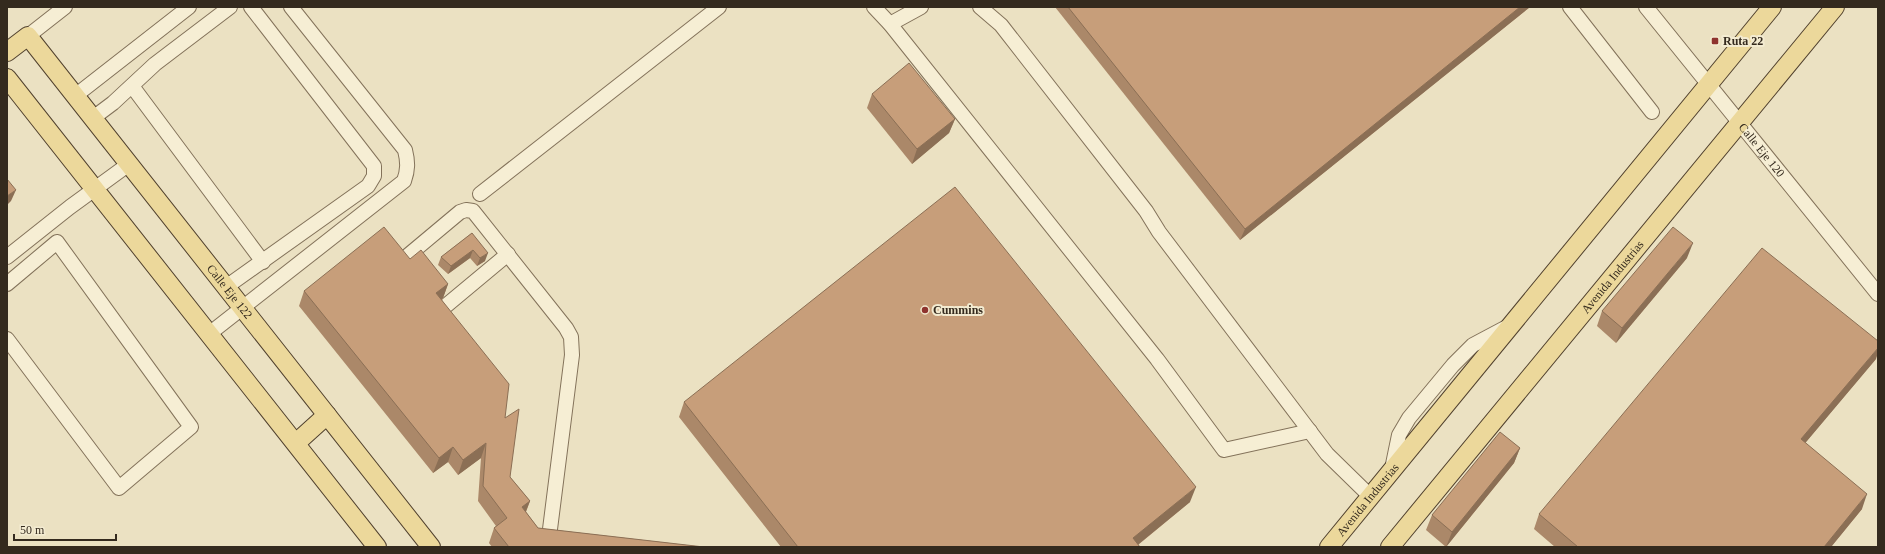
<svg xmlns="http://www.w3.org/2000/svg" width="1885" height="554" viewBox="0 0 1885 554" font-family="'Times New Roman',serif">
  <rect width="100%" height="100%" fill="#ebe1c2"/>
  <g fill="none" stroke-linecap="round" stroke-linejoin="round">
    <defs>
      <g id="minor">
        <polyline points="874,7 890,24 1157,359 1224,450 1310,431"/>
        <polyline points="980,7 1001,25 1146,211 1159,232 1327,454 1370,496"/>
        <polyline points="1570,7 1652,112"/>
        <path id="s1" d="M1646,7l232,287"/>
        <polyline points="890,24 921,7"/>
        <polyline points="28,36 65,7"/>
        <polyline points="132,86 263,262"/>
        <polyline points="75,96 189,7"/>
        <polyline points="93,118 113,103 155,64 230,7"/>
        <polyline points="480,194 719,7"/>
        <polyline points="7,257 70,207 129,164"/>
        <polyline points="405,258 460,212 466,210 473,211 566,328 571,337 572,355 548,545"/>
        <polyline points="7,284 57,242 191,427 119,488 7,339"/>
        <polyline points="226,287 368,186 374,176 374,166 251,7"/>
        <polyline points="442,309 508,254"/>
        <path d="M209,334l195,-153c4,-11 4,-19 1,-31l-114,-143"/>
        <polyline points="1392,469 1399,435 1409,418 1453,365 1473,345 1505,328"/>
      </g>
      <g id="major">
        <path id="s2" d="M7,52l21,-16 403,511"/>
        <polyline points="7,78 377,547"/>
        <polyline points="296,443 327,415"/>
        <path id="s3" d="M1329,547l443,-540"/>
        <path id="s4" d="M1390,547l445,-540"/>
      </g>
    </defs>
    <!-- minor casing -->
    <use href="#minor" stroke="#83725a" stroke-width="16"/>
    <!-- major casing -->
    <use href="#major" stroke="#51412e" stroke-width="20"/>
    <!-- minor -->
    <use href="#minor" stroke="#f6eed4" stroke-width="14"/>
    <!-- major -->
    <use href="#major" stroke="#ecd89b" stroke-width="18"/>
  </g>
  <!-- wall -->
  <g fill="#ab8869">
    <polygon points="1055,7 1530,7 1240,240"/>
    <polygon points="872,94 955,119 949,133 912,164 867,108"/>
    <polygon points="472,233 485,261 477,266 470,258 448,274 438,265 441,257"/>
    <polygon points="1687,258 1616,343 1597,326 1602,311"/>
    <polygon points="448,284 443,298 442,300 505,418 510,477 530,501 526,512 538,528 704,547 492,547 489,543 494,528 496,526 478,501 481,458 458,475 448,462 433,473 299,306 304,291"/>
    <polygon points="1876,359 1805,443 1862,509 1831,547 1555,547 1534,529 1539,514"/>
    <polygon points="684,402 1190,502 1138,545 1140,547 781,547 679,417"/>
    <polygon points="1520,448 1514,463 1446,547 1426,530 1432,515"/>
  </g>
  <!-- shaded-wall -->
  <g fill="#8b6f55">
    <polygon points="1520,7 1530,7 1240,240 1245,229"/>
    <polygon points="955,119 949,133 912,164 917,149"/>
    <polygon points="16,190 11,201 7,205 7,196"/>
    <polygon points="1693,243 1687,258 1616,343 1622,328"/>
    <polygon points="473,250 470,258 448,274 451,266"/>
    <polygon points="488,253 485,261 477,266 480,258"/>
    <polygon points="448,284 443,298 431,308 436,293"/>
    <polygon points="1878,348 1878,353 1876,359 1796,454 1801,439"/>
    <polygon points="486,443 481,458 458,475 463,460"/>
    <polygon points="453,447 448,462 433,473 439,458"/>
    <polygon points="1520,448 1514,463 1446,547 1452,532"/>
    <polygon points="1196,487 1190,502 1135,547 1133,538"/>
    <polygon points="1867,494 1862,509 1831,547 1824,547"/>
    <polygon points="530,501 524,516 522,507"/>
  </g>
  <!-- building -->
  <g fill="#c79e7a" stroke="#8b6f55">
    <polygon points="1068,7 1520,7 1245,229"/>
    <polygon points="909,63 955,119 917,149 872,94"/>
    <polygon points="7,179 16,190 7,196"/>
    <polygon points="955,187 1196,487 1133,538 1140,547 798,547 684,402"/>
    <polygon points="384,227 410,259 421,250 448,284 436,293 509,384 505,418 519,409 510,477 530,501 522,507 538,528 704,547 509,547 494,528 507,518 483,486 486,443 463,460 453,447 439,458 304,291"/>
    <polygon points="1673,227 1693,243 1622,328 1602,311"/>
    <polygon points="472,233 488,253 480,258 473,250 451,266 441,257"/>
    <polygon points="1762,248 1878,341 1878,348 1801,439 1867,494 1824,547 1578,547 1539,514"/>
    <polygon points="1500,432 1520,448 1452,532 1432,515"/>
  </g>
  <!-- markers -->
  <g fill="#8e332e" stroke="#f3ebd1" stroke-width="1.5">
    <rect x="1711" y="37" width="8" height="8" rx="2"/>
    <circle cx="925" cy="310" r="4"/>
  </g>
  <g text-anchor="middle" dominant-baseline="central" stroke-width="4" stroke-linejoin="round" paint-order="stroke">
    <!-- poi labels -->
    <g font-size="12" font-weight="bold" fill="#342a1e" stroke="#f3ebd1" text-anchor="start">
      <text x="1723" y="41">Ruta 22</text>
      <text x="933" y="310">Cummins</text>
    </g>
    <!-- street labels -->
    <g font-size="12" fill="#342a1e" stroke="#f3ebd1">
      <text stroke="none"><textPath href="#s1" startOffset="184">Calle Eje 120</textPath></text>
      <text stroke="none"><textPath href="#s4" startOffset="350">Avenida Industrias</textPath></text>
      <text stroke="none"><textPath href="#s2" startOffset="352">Calle Eje 122</textPath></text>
      <text stroke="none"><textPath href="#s3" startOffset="61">Avenida Industrias</textPath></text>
    </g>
  </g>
  <!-- border -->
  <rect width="1885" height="554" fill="none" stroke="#342a1e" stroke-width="16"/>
  <!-- scale -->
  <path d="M14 534v6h102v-6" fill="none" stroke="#342a1e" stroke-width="2"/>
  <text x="20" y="534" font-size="12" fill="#342a1e" stroke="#f3ebd1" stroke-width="3" paint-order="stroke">50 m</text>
</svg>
